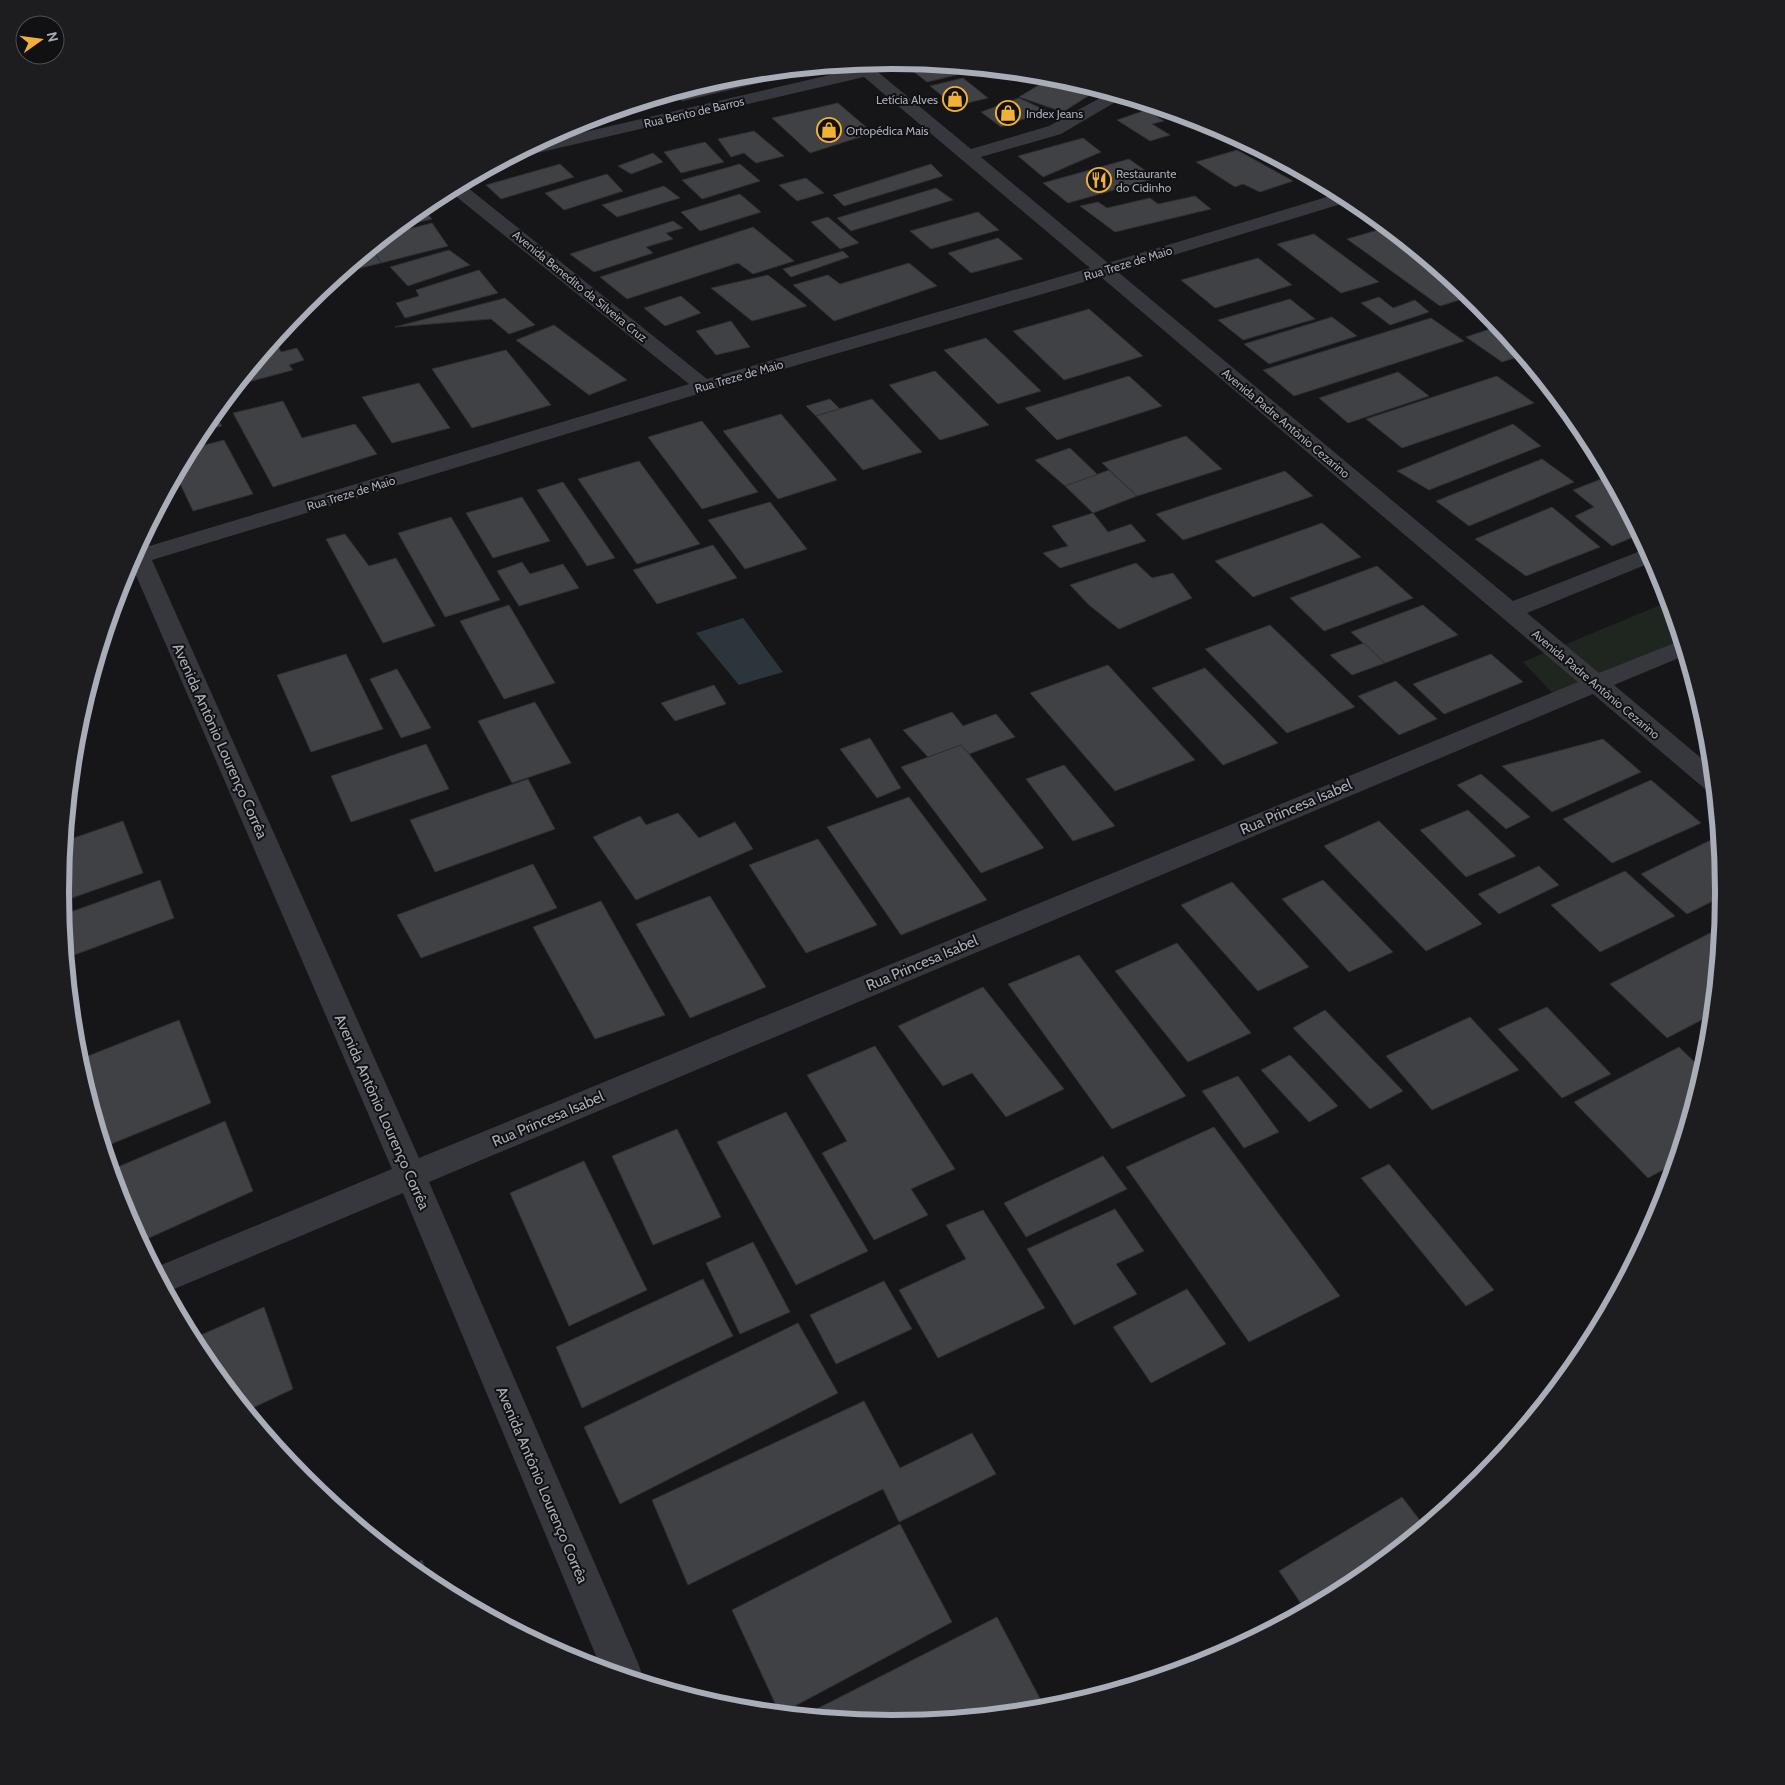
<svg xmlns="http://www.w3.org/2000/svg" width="1785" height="1785" viewBox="0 0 1785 1785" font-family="Cabin,sans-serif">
  <rect width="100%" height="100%" fill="#161618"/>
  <!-- green -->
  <polygon fill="#1e261f" points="1670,601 1685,653 1560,701 1523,662"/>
  <!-- water -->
  <polygon fill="#2c353c" points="743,618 783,672 739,685 696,633"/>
  <!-- building -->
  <g fill="#404145" stroke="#303034">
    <polygon points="916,62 981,69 927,82 905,65"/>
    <polygon points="810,68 808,71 682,101 678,97 635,108 632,106 730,76"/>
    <polygon points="1054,76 1055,76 1099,89 1063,112 1019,97"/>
    <polygon points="963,78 988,98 955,106 930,86"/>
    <polygon points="1019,98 1047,111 1001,127 981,112"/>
    <polygon points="838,103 873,133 810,153 772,118"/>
    <polygon points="1146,110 1164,121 1152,124 1170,135 1150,141 1117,120"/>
    <polygon points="754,131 784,156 756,163 744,153 731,157 718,139"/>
    <polygon points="1083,138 1101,152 1043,177 1018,156"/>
    <polygon points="705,142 724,162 681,173 664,152"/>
    <polygon points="1237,150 1293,181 1260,192 1243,184 1235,187 1196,162"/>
    <polygon points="653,153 663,162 631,174 618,166"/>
    <polygon points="1129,159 1156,178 1068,203 1043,183"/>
    <polygon points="560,164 574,177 501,199 486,185"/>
    <polygon points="740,164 760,181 702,199 682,180"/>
    <polygon points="931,164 943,176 844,206 833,195"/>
    <polygon points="607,174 623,191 564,210 545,193"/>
    <polygon points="806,178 824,193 797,201 779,185"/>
    <polygon points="664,186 680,198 617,217 602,205"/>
    <polygon points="936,188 953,200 851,231 837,218"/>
    <polygon points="740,194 761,212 700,231 681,212"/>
    <polygon points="1195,196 1211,209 1115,232 1080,206 1098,202 1107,208 1150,198 1158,204"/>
    <polygon points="421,207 432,219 398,227"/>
    <polygon points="978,212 999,230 931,249 910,231"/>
    <polygon points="828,217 859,243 840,249 811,222"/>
    <polygon points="673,221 683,228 666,233 673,239 646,247 653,253 594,272 570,254"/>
    <polygon points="432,223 448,246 381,263 372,248 389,234"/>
    <polygon points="753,227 794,261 753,274 738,263 627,299 600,277"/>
    <polygon points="1388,227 1472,296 1440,306 1347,239"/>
    <polygon points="1314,234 1379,282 1341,293 1277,244"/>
    <polygon points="998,238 1023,259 971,273 948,253"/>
    <polygon points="372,248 381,263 344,272 344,271"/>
    <polygon points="449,250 470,265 408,286 390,267"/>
    <polygon points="843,251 849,257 791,277 783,269"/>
    <polygon points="1258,258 1292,285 1215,308 1181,280"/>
    <polygon points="909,263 937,286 834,321 793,285 828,275 840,284"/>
    <polygon points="479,270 498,293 405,318 396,303 419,296 416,290"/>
    <polygon points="768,275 807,306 752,321 711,288"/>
    <polygon points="681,296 701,313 665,326 644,308"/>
    <polygon points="1379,297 1393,308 1415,300 1429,312 1390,325 1361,303"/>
    <polygon points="505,298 535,325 509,334 491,319 395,327"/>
    <polygon points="1290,299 1315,319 1243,340 1218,320"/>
    <polygon points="1089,309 1143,356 1064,380 1013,331"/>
    <polygon points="1332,317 1357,336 1269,364 1244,344"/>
    <polygon points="1431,318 1464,341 1294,396 1263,370"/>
    <polygon points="731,321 750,347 716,355 696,331"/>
    <polygon points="554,325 627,380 589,395 516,340"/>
    <polygon points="1499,326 1524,355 1502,362 1466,337"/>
    <polygon points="986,338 1041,391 998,404 944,350"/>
    <polygon points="275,340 281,352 297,348 304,360 289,365 293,370 237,385"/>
    <polygon points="506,350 551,405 472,428 432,369"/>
    <polygon points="935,371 989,425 940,440 889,385"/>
    <polygon points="1398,372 1429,396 1348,423 1319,398"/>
    <polygon points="1129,376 1162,406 1057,440 1025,408"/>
    <polygon points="1497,376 1534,403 1402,448 1366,419"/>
    <polygon points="419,383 450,428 392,443 362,397"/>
    <polygon points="830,399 840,409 816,416 806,406"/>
    <polygon points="872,399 922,452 863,470 816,416"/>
    <polygon points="283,401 302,438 355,424 377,454 273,487 233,413"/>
    <polygon points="214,413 222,426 200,431 200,430"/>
    <polygon points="781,414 837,480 778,499 723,431"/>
    <polygon points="702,421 758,492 702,509 648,437"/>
    <polygon points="1513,424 1541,446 1429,490 1397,471"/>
    <polygon points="1186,436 1222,469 1137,496 1102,463"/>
    <polygon points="224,440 253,494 193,511 176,475 190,449"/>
    <polygon points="1070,448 1098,475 1065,486 1035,460"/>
    <polygon points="1542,459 1574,482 1469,526 1436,501"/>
    <polygon points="639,461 700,544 637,564 578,479"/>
    <polygon points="1109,470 1137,496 1093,513 1065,486"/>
    <polygon points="1285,471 1313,496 1183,540 1156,514"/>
    <polygon points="1609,476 1640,534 1612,546 1575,516 1594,507 1573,490"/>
    <polygon points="563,482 615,558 587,566 537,490"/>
    <polygon points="522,497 550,541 493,558 466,513"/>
    <polygon points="770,502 807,549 745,569 708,520"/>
    <polygon points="1552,507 1600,547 1526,576 1475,539"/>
    <polygon points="1093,513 1108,532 1131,524 1146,541 1060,568 1043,553 1068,546 1052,526"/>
    <polygon points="451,517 500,600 445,617 398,533"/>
    <polygon points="1322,523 1361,557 1253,597 1215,561"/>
    <polygon points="345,534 369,566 396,558 435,626 383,643 326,539"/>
    <polygon points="713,545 737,578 657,604 633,570"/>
    <polygon points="522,562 530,574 563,564 579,588 519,606 497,571"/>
    <polygon points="1136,563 1152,578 1173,573 1192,598 1119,629 1089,605 1070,585"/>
    <polygon points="1377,566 1413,598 1324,631 1290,598"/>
    <polygon points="509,605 555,683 504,699 460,621"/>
    <polygon points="1423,605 1458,635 1385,663 1351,632"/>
    <polygon points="1270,625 1355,707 1287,733 1205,649"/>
    <polygon points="1364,643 1385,663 1352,675 1330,655"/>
    <polygon points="346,654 383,729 311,752 277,675"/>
    <polygon points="1491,654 1523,682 1444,714 1413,684"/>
    <polygon points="1108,665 1195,760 1115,791 1030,693"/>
    <polygon points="1205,668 1278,743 1223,765 1152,688"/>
    <polygon points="397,669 431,728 401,738 370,679"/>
    <polygon points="1396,681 1437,719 1399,735 1358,696"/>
    <polygon points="714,685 726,704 675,721 661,703"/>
    <polygon points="535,702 571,763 512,783 478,721"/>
    <polygon points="952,712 963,726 996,714 1015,737 969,754 961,745 928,757 903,730"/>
    <polygon points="1705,716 1709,730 1709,733 1694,720"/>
    <polygon points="870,738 901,788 877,798 840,749"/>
    <polygon points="1603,739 1641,772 1552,812 1502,766"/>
    <polygon points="426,744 449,789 351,822 331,776"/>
    <polygon points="961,745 969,754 1044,848 981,873 901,767"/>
    <polygon points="1064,765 1115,826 1073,841 1026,779"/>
    <polygon points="1481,774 1530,817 1506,829 1457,785"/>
    <polygon points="528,779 555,829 435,872 410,820"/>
    <polygon points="1651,780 1701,823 1612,863 1563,819"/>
    <polygon points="909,797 987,900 901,935 827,827"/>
    <polygon points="1468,810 1516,856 1466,877 1420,830"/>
    <polygon points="678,813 699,838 735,822 753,849 636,900 593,837 640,816 646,825"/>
    <polygon points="123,821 143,873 69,899 61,878 65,841"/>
    <polygon points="1379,821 1482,924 1426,951 1324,846"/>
    <polygon points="818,839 877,925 806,953 749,865"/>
    <polygon points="1713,839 1720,845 1725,895 1687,914 1641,874"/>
    <polygon points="533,864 557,908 421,958 397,915"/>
    <polygon points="1539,866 1559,885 1499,914 1478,894"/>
    <polygon points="1625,871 1675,916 1600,952 1551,905"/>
    <polygon points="160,880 174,918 66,958 62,915"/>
    <polygon points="1323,880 1393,952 1349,972 1282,899"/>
    <polygon points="1232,882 1309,967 1258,991 1181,905"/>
    <polygon points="710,896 766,987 690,1018 636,924"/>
    <polygon points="601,901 665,1015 595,1039 533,927"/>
    <polygon points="1722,927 1713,1014 1667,1038 1610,984"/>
    <polygon points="1177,943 1251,1033 1188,1062 1115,971"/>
    <polygon points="1079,955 1186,1096 1112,1129 1008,984"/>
    <polygon points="983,987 1064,1089 1006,1117 972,1073 943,1086 898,1026"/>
    <polygon points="1547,1007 1611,1074 1562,1098 1498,1029"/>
    <polygon points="1325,1010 1403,1091 1370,1109 1293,1028"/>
    <polygon points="1470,1017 1519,1070 1432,1110 1386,1056"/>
    <polygon points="179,1020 211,1103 104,1147 78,1060"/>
    <polygon points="875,1046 955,1169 911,1189 928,1215 874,1240 822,1153 847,1141 807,1075"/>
    <polygon points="1679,1047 1704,1071 1676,1163 1648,1178 1574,1102"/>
    <polygon points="1290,1055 1338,1106 1309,1122 1261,1070"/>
    <polygon points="1238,1076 1279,1132 1244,1148 1202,1091"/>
    <polygon points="786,1112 868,1251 796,1285 717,1142"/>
    <polygon points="225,1121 253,1191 140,1242 123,1211 111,1170"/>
    <polygon points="1214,1127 1340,1296 1249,1342 1126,1167"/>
    <polygon points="677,1129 721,1217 653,1245 612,1156"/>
    <polygon points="1103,1156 1127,1189 1026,1237 1004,1203"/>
    <polygon points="584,1161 647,1290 569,1326 510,1193"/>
    <polygon points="1389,1164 1494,1290 1466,1306 1361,1178"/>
    <polygon points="1115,1209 1144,1251 1116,1264 1137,1294 1074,1325 1027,1249"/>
    <polygon points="983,1210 1045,1308 938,1358 899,1290 966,1259 946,1225"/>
    <polygon points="753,1242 790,1312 740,1334 706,1263"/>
    <polygon points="703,1279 733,1336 582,1408 556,1347"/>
    <polygon points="884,1281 912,1329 836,1364 810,1315"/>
    <polygon points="1187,1289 1226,1344 1151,1383 1113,1327"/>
    <polygon points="264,1307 293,1389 246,1411 200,1355 192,1339"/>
    <polygon points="798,1323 838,1393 620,1504 584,1427"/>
    <polygon points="864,1401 900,1468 972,1433 996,1474 899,1522 883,1489 688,1585 652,1500"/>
    <polygon points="1402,1497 1425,1527 1355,1585 1306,1611 1279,1571"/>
    <polygon points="900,1524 952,1622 780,1714 732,1610"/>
    <polygon points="422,1560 432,1586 409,1567"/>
    <polygon points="997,1617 1046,1710 892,1725 803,1716"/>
  </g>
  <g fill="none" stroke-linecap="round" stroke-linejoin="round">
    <!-- minor -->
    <path fill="#37383d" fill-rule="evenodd" d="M867,63l104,86 78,-23 60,-33 15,4 -63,37 -80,23 127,106 232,-70 14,7 -236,72 395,329 135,-53 7,13 -128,52 72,60 83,-33 4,15 -72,30 99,83 2,24 -10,-3 -112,-95 -1164,488 209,481 5,14 -2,5 -39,-12 -199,-477 -236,99 -13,-24 238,-99 -260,-603 -4,-1 11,-21 7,3 543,-163 -241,-194 14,-7 245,196 383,-111 -226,-191 -344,80 -6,-1 24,-13 317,-74 -4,-5zM1101,277l477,405 -1159,476 -267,-598 559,-170z"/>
  </g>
  <!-- icons -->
  <defs>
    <symbol id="shop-ring" viewBox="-11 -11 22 22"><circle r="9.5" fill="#111113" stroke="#f2b134" stroke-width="1.5"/><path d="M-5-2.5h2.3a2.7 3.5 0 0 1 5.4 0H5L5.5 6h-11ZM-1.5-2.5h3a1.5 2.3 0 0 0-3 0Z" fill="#f2b134"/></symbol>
    <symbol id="restaurant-ring" viewBox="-11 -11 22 22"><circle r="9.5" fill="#111113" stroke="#f2b134" stroke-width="1.5"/><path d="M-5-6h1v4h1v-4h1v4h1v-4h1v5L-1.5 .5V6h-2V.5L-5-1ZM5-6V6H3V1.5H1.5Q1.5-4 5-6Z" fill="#f2b134"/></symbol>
  </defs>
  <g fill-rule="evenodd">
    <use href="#shop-ring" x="941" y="85" width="28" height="28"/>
    <use href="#shop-ring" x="994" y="99" width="28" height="28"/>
    <use href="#shop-ring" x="815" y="116" width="28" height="28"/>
    <use href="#restaurant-ring" x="1085" y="166" width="28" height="28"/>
  </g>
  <g text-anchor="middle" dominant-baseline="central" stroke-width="4" stroke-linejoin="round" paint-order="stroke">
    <!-- far-poi labels -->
    <g font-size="12" fill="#a8adb8" stroke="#111113" text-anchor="start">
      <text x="938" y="99" text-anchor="end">Letícia Alves</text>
      <text x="1026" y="113">Index Jeans</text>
      <text x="846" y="130">Ortopédica Mais</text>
      <text x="1116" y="173">Restaurante<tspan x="1116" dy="14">do Cidinho</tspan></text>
    </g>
    <!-- far-street labels -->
    <g font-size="12" fill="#a8adb8" stroke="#111113">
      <text transform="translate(694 112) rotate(-13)">Rua Bento de Barros</text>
      <text transform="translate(1128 263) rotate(-17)">Rua Treze de Maio</text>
      <text transform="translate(580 286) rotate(39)">Avenida Benedito da Silveira Cruz</text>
      <text transform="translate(739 376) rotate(-16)">Rua Treze de Maio</text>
      <text transform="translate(1286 423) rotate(40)">Avenida Padre Antônio Cezarino</text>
      <text transform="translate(351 493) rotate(-17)">Rua Treze de Maio</text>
      <text transform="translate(1596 684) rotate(40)">Avenida Padre Antônio Cezarino</text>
    </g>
    <!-- street labels -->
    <g font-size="15" fill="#a8adb8" stroke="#111113">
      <text transform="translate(220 741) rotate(66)">Avenida Antônio Lourenço Corrêa</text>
      <text transform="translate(1296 807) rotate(-23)">Rua Princesa Isabel</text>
      <text transform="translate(922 963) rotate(-23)">Rua Princesa Isabel</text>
      <text transform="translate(382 1112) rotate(66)">Avenida Antônio Lourenço Corrêa</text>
      <text transform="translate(548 1119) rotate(-23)">Rua Princesa Isabel</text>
      <text transform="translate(542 1485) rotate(67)">Avenida Antônio Lourenço Corrêa</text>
    </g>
  </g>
  <!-- crop -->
  <path d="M0 0H1785V1785H0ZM69 892a823 823 0 1 1 1646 0a823 823 0 1 1-1646 0Z" fill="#1d1d20" fill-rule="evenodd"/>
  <path fill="none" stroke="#a8adb8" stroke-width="6" d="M69 892a823 823 0 1 1 1646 0a823 823 0 1 1-1646 0Z"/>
  <!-- north arrow -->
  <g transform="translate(40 40) rotate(76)"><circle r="24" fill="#111113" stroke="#4d4f55"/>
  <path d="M0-4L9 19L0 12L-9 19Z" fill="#f2b134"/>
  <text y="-8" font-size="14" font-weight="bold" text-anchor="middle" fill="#a8adb8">N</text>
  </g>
</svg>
